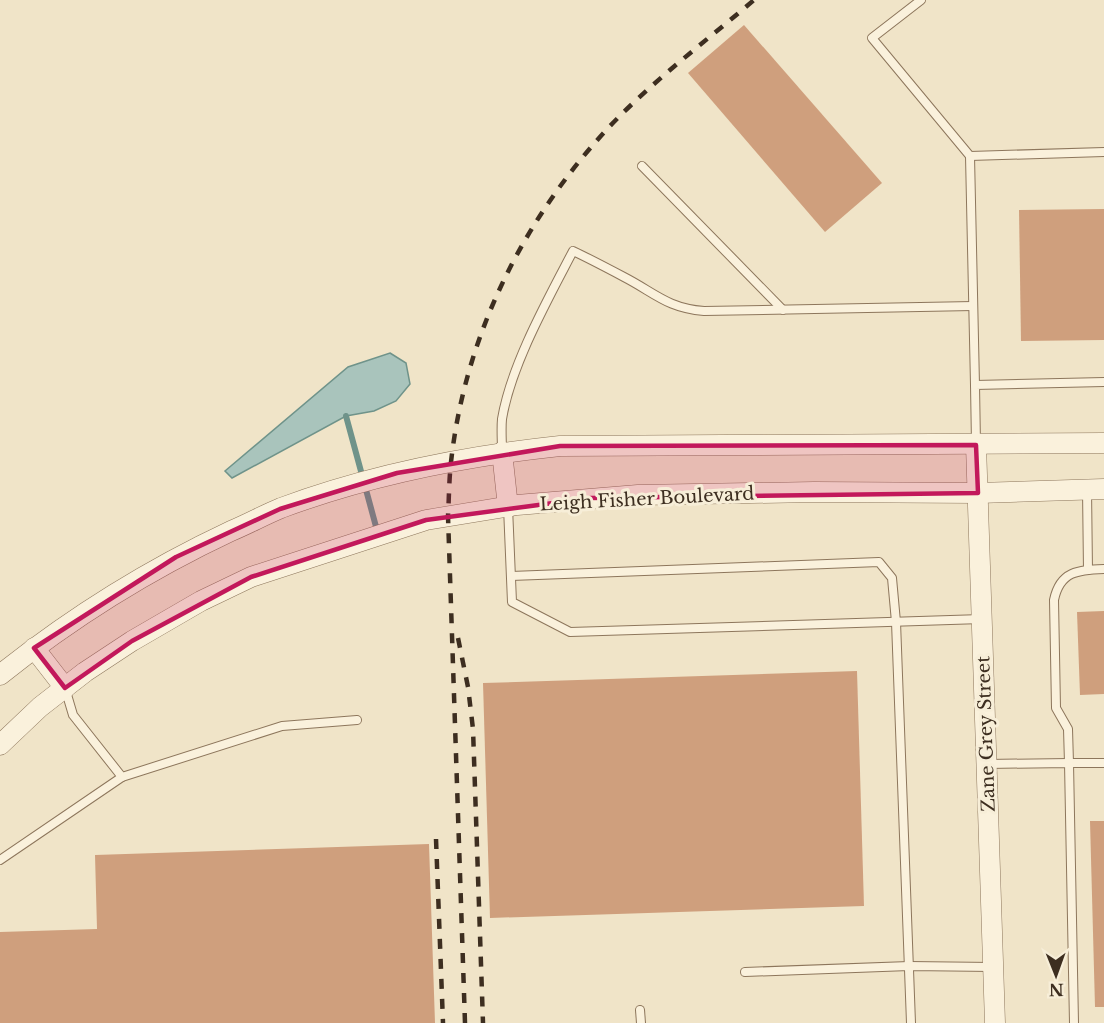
<svg xmlns="http://www.w3.org/2000/svg" width="1104" height="1023" viewBox="0 0 1104 1023" font-family="'Libre Baskerville',serif">
  <rect width="100%" height="100%" fill="#f0e4c8"/>
  <!-- water -->
  <polygon fill="#a9c4bc" stroke="#6f938a" stroke-width="1.5" points="390,353 406,363 410,384 396,401 374,411 346,416 232,478 225,471 348,367"/>
  <g fill="none" stroke-linecap="round" stroke-linejoin="round">
    <!-- stream -->
    <polyline stroke="#6f938a" stroke-width="6" points="346,416 378,534"/>
  </g>
  <!-- building -->
  <g fill="#cf9f7d">
    <polygon points="744,25 882,183 825,232 688,73"/>
    <polygon points="1104,209 1104,340 1021,341 1019,210"/>
    <polygon points="1104,611 1104,694 1080,695 1077,612"/>
    <polygon points="857,671 864,906 490,918 483,683"/>
    <polygon points="1090,821 1104,821 1104,1007 1095,1007"/>
    <polygon points="429,844 435,1023 0,1023 0,932 97,929 95,855"/>
  </g>
  <g fill="none" stroke-linecap="round" stroke-linejoin="round">
    <defs>
      <g id="service">
        <polyline points="921,0 872,38 970,156 975,385"/>
        <polyline points="970,156 1104,152"/>
        <polyline points="642,166 783,310"/>
        <polyline points="976,444 975,385 1104,382"/>
        <path d="M502,452c0,-11 -1,-23 0,-33 9,-54 46,-120 71,-168 17,8 34,17 51,26 31,16 43,31 80,34l269,-5"/>
        <polyline points="1087,489 1088,570"/>
        <polyline points="508,507 512,602 570,632 982,619"/>
        <path d="M1104,569c-26,1 -44,2 -50,31l2,108 12,21 1,34h35"/>
        <polyline points="511,576 879,562 892,578 896,622 911,1023"/>
        <polyline points="65,688 73,715 122,777 282,726 357,720"/>
        <polyline points="987,764 1069,763 1074,1023"/>
        <polyline points="0,860 122,777"/>
        <polyline points="745,972 909,966 993,967"/>
        <polyline points="640,1010 641,1023"/>
      </g>
      <g id="tertiary">
        <polyline points="976,445 995,1023"/>
        <polyline points="502,452 508,507"/>
        <polyline points="34,648 65,688"/>
        <path d="M0,675c71,-57 148,-105 231,-144 17,-7 33,-16 50,-23 89,-33 185,-52 279,-62l544,-3"/>
        <polyline points="0,745 40,707 85,672 132,641 201,601 251,577 426,520 517,505 638,495 814,492 978,493 1104,489"/>
      </g>
    </defs>
    <!-- service casing -->
    <use href="#service" stroke="#8d765c" stroke-width="10"/>
    <!-- tertiary casing -->
    <use href="#tertiary" stroke="#8d765c" stroke-width="21"/>
    <!-- service -->
    <use href="#service" stroke="#faf1dc" stroke-width="8"/>
    <!-- tertiary -->
    <use href="#tertiary" stroke="#faf1dc" stroke-width="20"/>
    <!-- rail -->
    <g stroke="#3d2e20" stroke-width="4.5" stroke-dasharray="10 10" stroke-linecap="butt">
      <polyline points="458,638 468,687 473,729 483,1023"/>
      <polyline points="436,839 443,1023"/>
      <path d="M465,1023l-17,-507c1,-18 1,-36 3,-54 14,-127 73,-244 159,-336 44,-46 96,-85 144,-126"/>
    </g>
  </g>
  <!-- marked area -->
  <path fill="#c2185b" fill-opacity="0.2" stroke="#c2185b" stroke-width="4.5" stroke-linejoin="round" d="M976,445l2,48 -387,5 -165,22 -175,57 -119,64 -67,47 -31,-40 142,-91 104,-48 117,-36 163,-27z"/>
  <g text-anchor="middle" dominant-baseline="central" stroke-width="6" stroke-linejoin="round" paint-order="stroke">
    <!-- street labels -->
    <g font-size="18" fill="#3d2e20" stroke="#f7eed8">
      <text transform="translate(647 499) rotate(-3)">Leigh Fisher Boulevard</text>
      <text transform="translate(986 734) rotate(-92)">Zane Grey Street</text>
    </g>
  </g>
  <!-- north arrow -->
  <g transform="translate(1056 975) rotate(179)" stroke="#f7eed8" stroke-width="4.5" paint-order="stroke">
  <path d="M0-4.5L10 22L0 15L-10 22Z" fill="#3d2e20"/>
  <text y="-9" font-size="16" font-weight="bold" text-anchor="middle" fill="#3d2e20">N</text>
  </g>
</svg>
